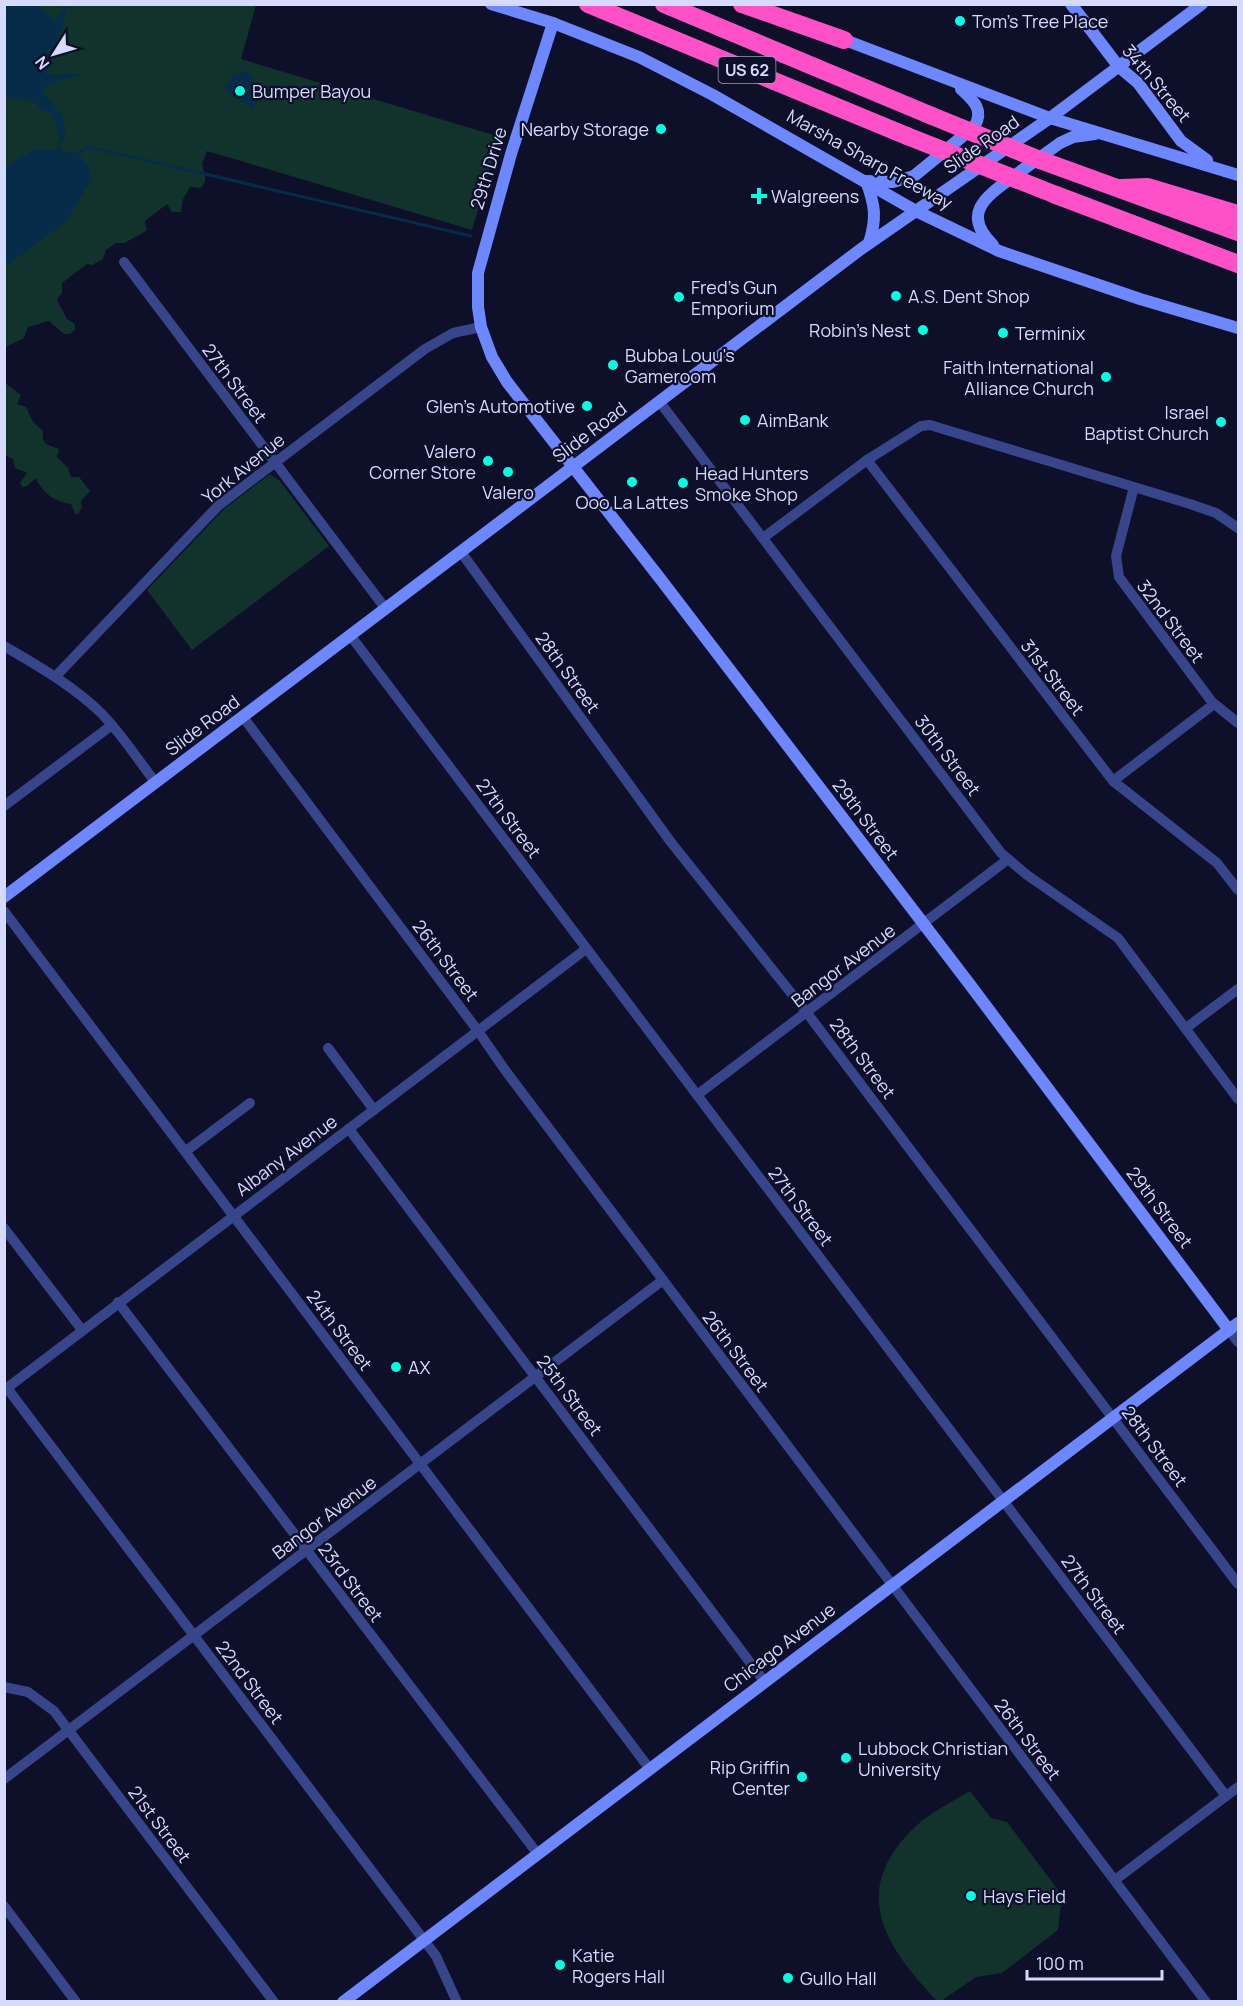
<svg xmlns="http://www.w3.org/2000/svg" width="1243" height="2006" viewBox="0 0 1243 2006" font-family="Manrope,sans-serif">
  <rect width="100%" height="100%" fill="#0e0f29"/>
  <!-- green -->
  <g fill="#11332b">
    <path d="M5,5h251l-15,54 259,78 -28,93 -265,-79 -5,13c1,9 8,16 -2,24l-10,-1 -7,12 -2,13h-9l-5,-8 -22,17 2,9c-5,4 -16,9 -22,13h-9l-10,7 -3,9 -11,6 -5,-1 -25,19v10l-5,7 10,19 8,5v6l-5,4h-6l-15,-13 -21,6 -4,11 -19,9z"/>
    <path d="M5,383l16,12 -4,9 9,3 7,15 10,9v8l3,5 13,5 -2,8 11,11 3,9h8l11,14 -9,10 1,6 -4,7h-3l-4,-10c-16,-2 -29,-11 -35,-26l-9,8 -5,1 -2,-4 7,-10 -12,-5 -2,-9 -8,-4z"/>
    <polygon points="270,474 280,481 329,546 192,650 147,590 224,509"/>
    <path d="M970,1791l21,27 16,4 55,73 -4,35 -56,43 -26,4 -35,24h-4c-48,-51 -88,-105 -28,-168 16,-18 41,-30 61,-42z"/>
  </g>
  <!-- water -->
  <g fill="#072c49">
    <path d="M5,4l33,1 16,16 7,-10 5,2 -19,60c12,5 22,-2 34,2l-33,9 -6,7 20,25 4,22 -7,5 -1,-15 -8,-16 -7,-1 -10,-10 -28,-3z"/>
    <polygon points="242,72 247,72 254,80 253,97 257,103 253,109 224,89 234,75"/>
    <path d="M35,149c29,3 48,-4 57,29l-25,43 -62,46v-100z"/>
  </g>
  <g fill="none" stroke-linecap="round" stroke-linejoin="round">
    <!-- stream -->
    <g stroke="#072c49" stroke-width="3">
      <polyline points="63,12 66,4"/>
      <polyline points="59,151 59,143"/>
      <polyline points="77,153 89,147 471,236"/>
    </g>
    <!-- street -->
    <g stroke="#37458a" stroke-width="10">
      <polyline points="124,262 385,608"/>
      <polyline points="659,401 1001,853 1027,875 1118,938 1238,1099"/>
      <polyline points="867,460 1113,781 1217,863 1238,890"/>
      <polyline points="1134,487 1116,556 1119,577 1212,702 1238,723"/>
      <polyline points="763,538 867,460 921,426 930,425 1190,504 1216,513 1238,528"/>
      <polyline points="461,552 670,841 807,1013 1238,1584"/>
      <polyline points="350,635 1226,1796"/>
      <path d="M4,646c34,20 68,39 97,67 20,20 37,47 55,70"/>
      <polyline points="56,676 218,506 235,493 425,349 453,333 481,327"/>
      <polyline points="243,717 478,1031 505,1070 1206,2002"/>
      <polyline points="1113,781 1214,704"/>
      <polyline points="4,806 112,725"/>
      <polyline points="4,911 649,1768"/>
      <polyline points="1186,1028 1238,989"/>
      <polyline points="328,1048 374,1110"/>
      <polyline points="697,1095 1007,860"/>
      <polyline points="349,1129 764,1681"/>
      <polyline points="186,1151 250,1103"/>
      <polyline points="4,1228 82,1330"/>
      <polyline points="118,1302 537,1853"/>
      <polyline points="1229,1330 1238,1342"/>
      <polyline points="4,1687 28,1692 54,1711 274,2002"/>
      <polyline points="4,1779 663,1280"/>
      <polyline points="1115,1880 1238,1787"/>
      <polyline points="4,1906 76,2002"/>
      <polyline points="457,2002 436,1956 7,1388 586,949"/>
    </g>
    <!-- secondary -->
    <g stroke="#6d87ff" stroke-width="12">
      <polyline points="491,4 553,23 639,57 713,95 916,211 999,251 1140,299 1238,328"/>
      <polyline points="1071,4 1119,67 1138,83 1181,141 1207,160"/>
      <polyline points="553,23 511,154 478,273 478,307 481,327 492,357 507,382 662,581 971,986 1229,1330"/>
      <polyline points="837,37 1050,118 1238,175"/>
      <path d="M869,243c8,-25 6,-38 -3,-62l27,1 21,-6 60,-49c11,-17 -1,-27 -13,-38"/>
      <path d="M993,245c-33,-32 -6,-49 21,-69 15,-11 31,-22 46,-33l13,-6 22,-3"/>
      <polyline points="4,897 861,249 1050,118 1202,4"/>
      <polyline points="343,2002 1238,1323"/>
    </g>
    <!-- highway -->
    <g stroke="#ff51c7" stroke-width="18">
      <polyline points="588,4 907,136"/>
      <polyline points="664,4 932,116"/>
      <polyline points="742,4 844,40"/>
      <polyline points="1040,160 1238,232"/>
      <polyline points="1121,188 1148,187 1238,214"/>
      <polyline points="1056,195 1238,264"/>
    </g>
    <!-- highway-bridge -->
    <g stroke="#ff51c7" stroke-width="18">
      <polyline points="932,116 1040,160"/>
      <polyline points="907,136 1056,195"/>
    </g>
  </g>
  <!-- markers -->
  <g fill="#02ffe5" stroke="#0e0f29" stroke-width="2">
    <circle cx="960" cy="21" r="6"/>
    <circle cx="240" cy="91" r="6"/>
    <circle cx="661" cy="129" r="6"/>
    <path d="M756 187h6v6h6v6h-6v6h-6v-6h-6v-6h6z"/>
    <circle cx="896" cy="296" r="6"/>
    <circle cx="679" cy="297" r="6"/>
    <circle cx="923" cy="330" r="6"/>
    <circle cx="1003" cy="333" r="6"/>
    <circle cx="613" cy="365" r="6"/>
    <circle cx="1106" cy="377" r="6"/>
    <circle cx="587" cy="406" r="6"/>
    <circle cx="745" cy="420" r="6"/>
    <circle cx="1221" cy="422" r="6"/>
    <circle cx="488" cy="461" r="6"/>
    <circle cx="508" cy="472" r="6"/>
    <circle cx="632" cy="482" r="6"/>
    <circle cx="683" cy="483" r="6"/>
    <circle cx="396" cy="1367" r="6"/>
    <circle cx="846" cy="1758" r="6"/>
    <circle cx="802" cy="1777" r="6"/>
    <circle cx="971" cy="1896" r="6"/>
    <circle cx="560" cy="1965" r="6"/>
    <circle cx="788" cy="1978" r="6"/>
  </g>
  <g text-anchor="middle" dominant-baseline="central" stroke-width="4.5" stroke-linejoin="round" paint-order="stroke">
    <!-- shield labels -->
    <rect fill="#0e0f29" stroke="#9a9dbf" stroke-width="1.5" x="718.5" y="57" width="57" height="26" rx="4.5"/>
    <g font-size="16" font-weight="bold" fill="#d6daff">
      <text x="747" y="70">US 62</text>
    </g>
    <!-- poi labels -->
    <g font-size="18" fill="#d6daff" stroke="#0e0f29" text-anchor="start">
      <text x="972" y="21">Tom's Tree Place</text>
      <text x="252" y="91">Bumper Bayou</text>
      <text x="649" y="129" text-anchor="end">Nearby Storage</text>
      <text x="771" y="196">Walgreens</text>
      <text x="691" y="287">Fred's Gun<tspan x="691" dy="21">Emporium</tspan></text>
      <text x="908" y="296">A.S. Dent Shop</text>
      <text x="911" y="330" text-anchor="end">Robin's Nest</text>
      <text x="1015" y="333">Terminix</text>
      <text x="625" y="355">Bubba Louu's<tspan x="625" dy="21">Gameroom</tspan></text>
      <text x="1094" y="367" text-anchor="end">Faith International<tspan x="1094" dy="21">Alliance Church</tspan></text>
      <text x="575" y="406" text-anchor="end">Glen's Automotive</text>
      <text x="1209" y="412" text-anchor="end">Israel<tspan x="1209" dy="21">Baptist Church</tspan></text>
      <text x="757" y="420">AimBank</text>
      <text x="476" y="451" text-anchor="end">Valero<tspan x="476" dy="21">Corner Store</tspan></text>
      <text x="695" y="473">Head Hunters<tspan x="695" dy="21">Smoke Shop</tspan></text>
      <text x="508" y="492" text-anchor="middle">Valero</text>
      <text x="632" y="502" text-anchor="middle">Ooo La Lattes</text>
      <text x="408" y="1367">AX</text>
      <text x="858" y="1748">Lubbock Christian<tspan x="858" dy="21">University</tspan></text>
      <text x="790" y="1767" text-anchor="end">Rip Griffin<tspan x="790" dy="21">Center</tspan></text>
      <text x="983" y="1896">Hays Field</text>
      <text x="572" y="1955">Katie<tspan x="572" dy="21">Rogers Hall</tspan></text>
      <text x="800" y="1978">Gullo Hall</text>
    </g>
    <!-- street labels -->
    <g font-size="18" fill="#d6daff" stroke="#0e0f29">
      <text transform="translate(1157 83) rotate(50)">34th Street</text>
      <text transform="translate(981 144) rotate(-35)">Slide Road</text>
      <text transform="translate(870 159) rotate(29)">Marsha Sharp Freeway</text>
      <text transform="translate(488 168) rotate(-73)">29th Drive</text>
      <text transform="translate(235 383) rotate(53)">27th Street</text>
      <text transform="translate(589 432) rotate(-37)">Slide Road</text>
      <text transform="translate(243 468) rotate(-39)">York Avenue</text>
      <text transform="translate(1171 621) rotate(53)">32nd Street</text>
      <text transform="translate(568 672) rotate(54)">28th Street</text>
      <text transform="translate(1053 677) rotate(52)">31st Street</text>
      <text transform="translate(202 725) rotate(-37)">Slide Road</text>
      <text transform="translate(948 755) rotate(53)">30th Street</text>
      <text transform="translate(509 818) rotate(53)">27th Street</text>
      <text transform="translate(866 819) rotate(53)">29th Street</text>
      <text transform="translate(446 960) rotate(53)">26th Street</text>
      <text transform="translate(843 965) rotate(-37)">Bangor Avenue</text>
      <text transform="translate(863 1058) rotate(53)">28th Street</text>
      <text transform="translate(286 1155) rotate(-37)">Albany Avenue</text>
      <text transform="translate(801 1206) rotate(53)">27th Street</text>
      <text transform="translate(1160 1207) rotate(53)">29th Street</text>
      <text transform="translate(340 1330) rotate(53)">24th Street</text>
      <text transform="translate(736 1351) rotate(53)">26th Street</text>
      <text transform="translate(570 1395) rotate(53)">25th Street</text>
      <text transform="translate(1155 1446) rotate(53)">28th Street</text>
      <text transform="translate(324 1517) rotate(-37)">Bangor Avenue</text>
      <text transform="translate(351 1582) rotate(53)">23rd Street</text>
      <text transform="translate(1094 1594) rotate(53)">27th Street</text>
      <text transform="translate(779 1647) rotate(-37)">Chicago Avenue</text>
      <text transform="translate(250 1682) rotate(53)">22nd Street</text>
      <text transform="translate(1028 1739) rotate(53)">26th Street</text>
      <text transform="translate(160 1824) rotate(53)">21st Street</text>
    </g>
  </g>
  <!-- border -->
  <rect width="1243" height="2006" fill="none" stroke="#d6daff" stroke-width="12"/>
  <!-- north arrow -->
  <g transform="translate(54 54) rotate(233)" stroke="#0e0f29" stroke-width="4.5" paint-order="stroke">
  <path d="M0-4.5L10 22L0 15L-10 22Z" fill="#d6daff"/>
  <text y="-9" font-size="16" font-weight="bold" text-anchor="middle" fill="#d6daff">N</text>
  </g>
  <!-- scale -->
  <path d="M1027 1970v9h135v-9" fill="none" stroke="#d6daff" stroke-width="3"/>
  <text x="1036" y="1970" font-size="18" fill="#d6daff" stroke="#0e0f29" stroke-width="4.5" paint-order="stroke">100 m</text>
</svg>
